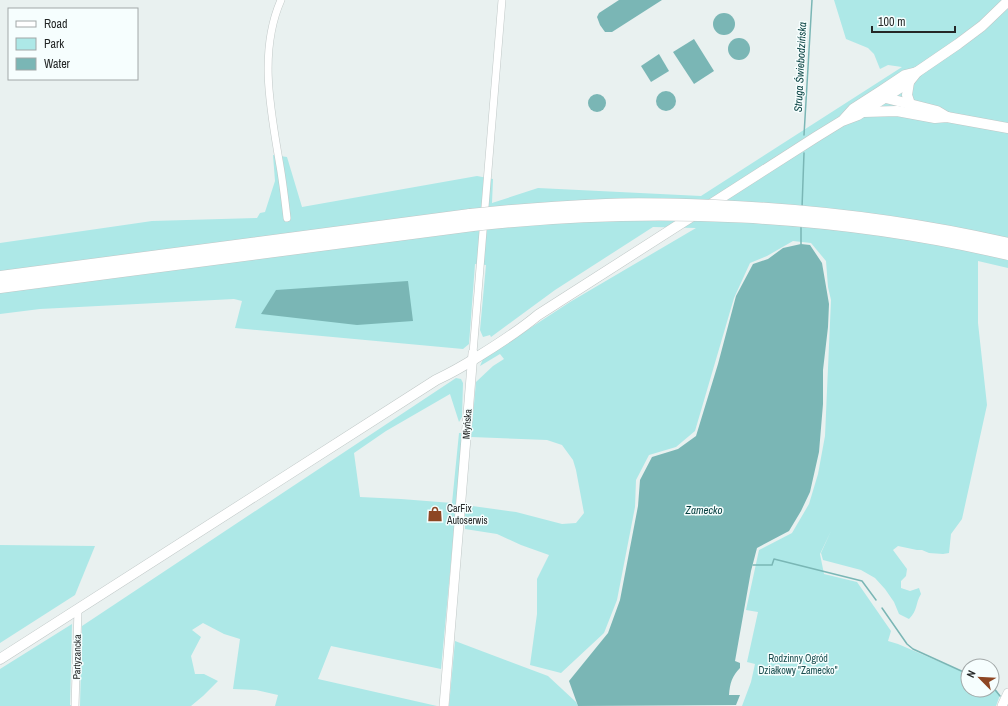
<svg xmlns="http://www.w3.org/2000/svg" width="1008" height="706" viewBox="0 0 1008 706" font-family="'Archivo Narrow',sans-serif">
  <rect width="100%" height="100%" fill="#e9f1f0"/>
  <!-- green -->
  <g fill="#ade8e7">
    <path d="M834,0h174v268l-30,-7v62l9,82 -25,114 -11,15 -2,19 -6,1 -14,-1 -7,-3h-5l-19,-4 -5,4 14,19 -1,7 -5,5v7l9,3 9,-3 2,6c-6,10 -3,16 -12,25l-10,-5 -5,-12 -9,-13 -10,-11 -14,-8 -38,-10 -2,-7 10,-22 -11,23 4,20 33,8 34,49 -3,10 10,3 70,30v16h24v-6l8,11 -4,11h-254l9,-24 4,-18 -8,-2 11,-50 -12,-2 13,-60 33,-17 17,-29 9,-30 7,-38 6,-136 -3,-13 -2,-26 -15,-18 -18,-2 -26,15 -17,7 -16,35 -39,133 -19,16 -27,8 -13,25 -1,27 -18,93 -13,33 -43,40 -31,-8 7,-51v-35l12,-24 -28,-10 -24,-11 -32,-5v-24l51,7 46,12 14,-1 8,-10 -8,-43 -3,-10 -11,-15 -15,-5 -76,-3 5,-55 17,-16 11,-7 -4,-5 -20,12 3,-7 87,-57 126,-74 -43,-1 -98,63 -64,47 -1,-2 -7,2 -3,-7 6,-65 -11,-1 -6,80 -6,5 -228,-21 7,-27 -8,-2 -194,10 -40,5v-71l152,-22 105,-3 3,-5 5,-1 10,-31 -2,-26 14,2 15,50 175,-31 16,3 -1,24 46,-15 163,8 201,-129 -14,-2 -8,4 -6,-15 -6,-6 -22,-9z"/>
    <polygon points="456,378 461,379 463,383 462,417 459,422 450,394 386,431 354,453 360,497 401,499 452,503 459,433 463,433 441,669 331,646 318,679 437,706 275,706 278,695 256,690 233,689 240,639 224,634 203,623 192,630 201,637 191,656 195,674 204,674 218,681 203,696 191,706 80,706 82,626"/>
    <polygon points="0,545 95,546 75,595 0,643"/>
    <polygon points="72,624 70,705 73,706 0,706 0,669"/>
    <polygon points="455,641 548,676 576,702 578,706 449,706"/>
  </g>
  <!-- water -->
  <g fill="#7ab6b5">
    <polygon points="619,0 662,0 612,32 605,32 600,25 597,17 599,13"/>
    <circle cx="724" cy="24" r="11"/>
    <circle cx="739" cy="49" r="11"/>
    <polygon points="694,39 714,71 694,84 673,52"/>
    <polygon points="659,54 669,71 651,82 641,66"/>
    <circle cx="666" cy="101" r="10"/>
    <circle cx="597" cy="103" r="9"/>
    <path d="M801,244l9,1 12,18 7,41 -1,23 -5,43v34l-4,48 -9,40 -9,19 -12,20 -32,17 -6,23 -16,90 5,2v5c-8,8 -10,15 -11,27h11l-4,10 -158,1 -9,-25 39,-48 12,-33 18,-94 2,-26 12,-23 26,-8 18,-13 22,-72 18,-68 17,-32 15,-5 15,-11z"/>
    <polygon points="408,281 413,321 357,325 261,314 276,290"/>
  </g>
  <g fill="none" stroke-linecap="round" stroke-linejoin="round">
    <!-- stream -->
    <g stroke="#7ab6b5" stroke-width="1.5">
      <polyline points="804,135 812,0"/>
      <polyline points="802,208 804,153"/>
      <polyline points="801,244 801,225"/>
      <polyline points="753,565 772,565 774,559 862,581 876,600"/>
      <polyline points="882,608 907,644 913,649 968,674"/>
      <polyline points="992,686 1000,696"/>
    </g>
    <defs>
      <g id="street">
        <path d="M281,0c-23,52 -10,112 -1,166 3,17 5,35 7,52"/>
        <polyline points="473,353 502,0"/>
        <polyline points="75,706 78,609"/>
      </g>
      <g id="secondary">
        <polyline points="444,706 473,353"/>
        <polyline points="1002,706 1008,693"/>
      </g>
      <g id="primary">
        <polyline points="909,82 907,95 910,104"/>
        <polyline points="886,98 937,111 947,117"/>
        <polyline points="864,112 897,111 935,118 947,117 1008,128"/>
        <polyline points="844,119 853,109 881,91 905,75 917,72"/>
        <path d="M0,659l436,-279c15,-7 29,-15 43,-24 21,-13 40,-25 59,-41l278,-178 26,-16 16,-6 51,-33 8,-10 41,-28 24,-18 26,-25"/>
      </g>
      <g id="highway">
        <polyline points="0,277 470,215"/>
        <polyline points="0,287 473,225"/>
      </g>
    </defs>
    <!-- street casing -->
    <use href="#street" stroke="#c0c8c7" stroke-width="8"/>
    <!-- secondary casing -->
    <use href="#secondary" stroke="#c0c8c7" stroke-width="10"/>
    <!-- primary casing -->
    <use href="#primary" stroke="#c0c8c7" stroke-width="11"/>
    <!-- highway casing -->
    <use href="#highway" stroke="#c0c8c7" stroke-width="13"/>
    <!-- street -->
    <use href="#street" stroke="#fff" stroke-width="7"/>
    <!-- secondary -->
    <use href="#secondary" stroke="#fff" stroke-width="9"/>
    <!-- primary -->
    <use href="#primary" stroke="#fff" stroke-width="10"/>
    <!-- highway -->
    <use href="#highway" stroke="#fff" stroke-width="12"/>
    <defs>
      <g id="highway-bridge">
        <path d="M470,215c45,-5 91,-8 136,-10 36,-2 73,0 109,1 98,4 197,16 293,38"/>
        <path d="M473,225c178,-20 361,-12 535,29"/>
      </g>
    </defs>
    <!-- highway-bridge casing -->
    <use href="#highway-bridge" stroke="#c0c8c7" stroke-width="13" stroke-linecap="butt"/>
    <!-- highway-bridge -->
    <use href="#highway-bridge" stroke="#fff" stroke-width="12"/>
  </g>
  <!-- icons -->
  <defs>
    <symbol id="shop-bare" viewBox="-9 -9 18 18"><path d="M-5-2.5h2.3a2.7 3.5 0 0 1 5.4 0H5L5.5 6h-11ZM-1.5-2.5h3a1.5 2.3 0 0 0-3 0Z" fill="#8d4623" stroke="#f6fefe" stroke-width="2.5" paint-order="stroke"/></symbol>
  </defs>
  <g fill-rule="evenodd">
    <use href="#shop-bare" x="424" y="503" width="22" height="22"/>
  </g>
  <g text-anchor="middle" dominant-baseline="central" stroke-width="3" stroke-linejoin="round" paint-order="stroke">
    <!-- street labels -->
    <g font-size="10" fill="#242727" stroke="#f6fefe">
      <text transform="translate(467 424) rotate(-86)">Młyńska</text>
      <text transform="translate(77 657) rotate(-89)">Partyzancka</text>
    </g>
    <!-- poi labels -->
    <g font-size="10" fill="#242727" stroke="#f6fefe" text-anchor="start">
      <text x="447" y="508">CarFix<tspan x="447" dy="12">Autoserwis</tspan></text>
    </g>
    <!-- park labels -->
    <g font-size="10" fill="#184d4e" stroke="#f6fefe">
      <text x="798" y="658">Rodzinny Ogród<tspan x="798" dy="12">Działkowy "Zamecko"</tspan></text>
    </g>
    <!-- water labels -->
    <g font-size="11" font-style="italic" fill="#094242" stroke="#f6fefe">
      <text transform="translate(800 67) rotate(-87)">Struga Świebodzińska</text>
      <text x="704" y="510">Zamecko</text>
    </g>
  </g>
  <!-- legend -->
  <rect x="8" y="8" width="130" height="72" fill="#f6fefe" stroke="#a2a8a8"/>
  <rect x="16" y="21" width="20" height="6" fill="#ffffff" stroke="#a2a8a8"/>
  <text x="44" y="28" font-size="12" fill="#242727">Road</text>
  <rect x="16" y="38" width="20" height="12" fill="#ade8e7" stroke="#a2a8a8"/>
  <text x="44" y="48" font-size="12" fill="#242727">Park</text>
  <rect x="16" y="58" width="20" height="12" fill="#7ab6b5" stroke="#a2a8a8"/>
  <text x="44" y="68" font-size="12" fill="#242727">Water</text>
  <!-- north arrow -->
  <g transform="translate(980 678) rotate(294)"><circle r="19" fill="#f6fefe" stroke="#a2a8a8"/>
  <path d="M0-3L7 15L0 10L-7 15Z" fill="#8d4623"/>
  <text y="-6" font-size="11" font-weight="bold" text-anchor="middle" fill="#242727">N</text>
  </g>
  <!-- scale -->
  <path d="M872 26v6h83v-6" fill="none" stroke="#242727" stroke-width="2"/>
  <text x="878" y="26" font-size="12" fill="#242727" stroke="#f6fefe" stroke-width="3" paint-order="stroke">100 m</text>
</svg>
